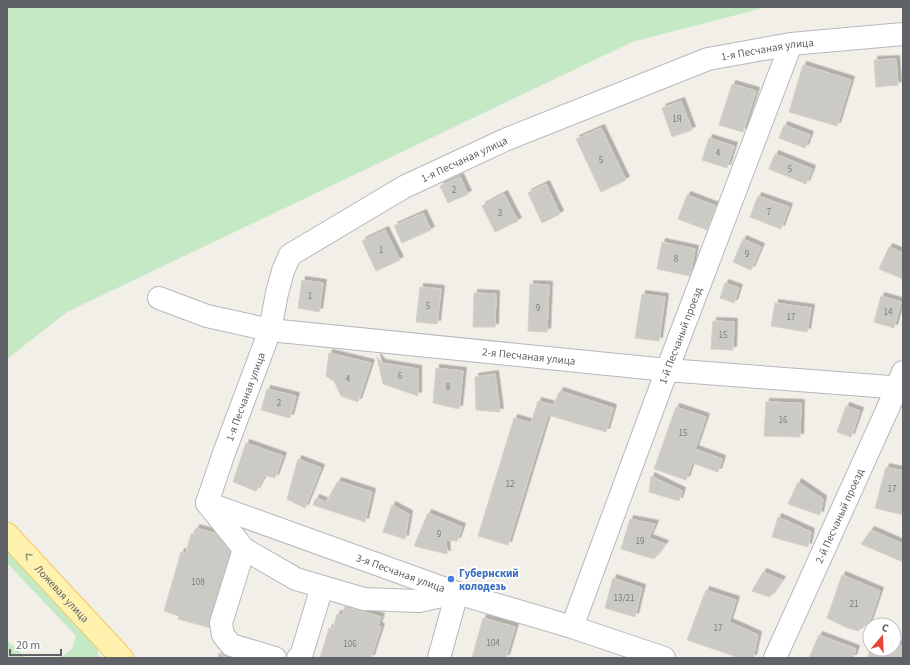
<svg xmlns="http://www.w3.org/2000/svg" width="910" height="665" viewBox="0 0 910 665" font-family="'Source Sans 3',sans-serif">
  <defs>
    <filter id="shadow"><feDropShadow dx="3.5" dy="-3.5" stdDeviation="0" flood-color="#0004"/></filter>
  </defs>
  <rect width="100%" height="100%" fill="#f1efe8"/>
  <!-- green -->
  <g fill="#c5e8c5">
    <polygon points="7,7 767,7 632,42 67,312 7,359"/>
    <polygon points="7,550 98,645 98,658 60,658 72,649 76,636 7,563"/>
    <polygon points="7,640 26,658 7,658"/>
  </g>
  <!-- building -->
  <g fill="#cccac5" stroke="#d6d1c6" filter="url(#shadow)">
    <polygon points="896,59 898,85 876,87 874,60"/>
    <polygon points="803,65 851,80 837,126 789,112"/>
    <polygon points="732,84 756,91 743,132 719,125"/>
    <polygon points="681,101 692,130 672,137 662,108"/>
    <polygon points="784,125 810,135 805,148 779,138"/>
    <polygon points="601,128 626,180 601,192 576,139"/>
    <polygon points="709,138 734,146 727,168 702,160"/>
    <polygon points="775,154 812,169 806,184 769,169"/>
    <polygon points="460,177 468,194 448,203 440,186"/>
    <polygon points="546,184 560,214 542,223 528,193"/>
    <polygon points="504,194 518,221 495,232 482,206"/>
    <polygon points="687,195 716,206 707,230 678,219"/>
    <polygon points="758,196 789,207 781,229 750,217"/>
    <polygon points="423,213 431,230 402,243 394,226"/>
    <polygon points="385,230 400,260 376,271 362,241"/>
    <polygon points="743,239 761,247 751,270 733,262"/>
    <polygon points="662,242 695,249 690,276 657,269"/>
    <polygon points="889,247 903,253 903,279 879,269"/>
    <polygon points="302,280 323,283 319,312 298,308"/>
    <polygon points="725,283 739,288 734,303 720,298"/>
    <polygon points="530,284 549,285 547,332 528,331"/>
    <polygon points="420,287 441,289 437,324 416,322"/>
    <polygon points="474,293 496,294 495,327 473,327"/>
    <polygon points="642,294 665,297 659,341 635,338"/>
    <polygon points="881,296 901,302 894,328 874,322"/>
    <polygon points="775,303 811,308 807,332 771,326"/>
    <polygon points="713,321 734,322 733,350 711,349"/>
    <polygon points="329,353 371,363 358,402 341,396 334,381 326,376"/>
    <polygon points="377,357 382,363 418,369 418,396 383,384"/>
    <polygon points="436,368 463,371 459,409 433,403"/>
    <polygon points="495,374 500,412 476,410 475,377"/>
    <polygon points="267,389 296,396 290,418 261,410"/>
    <polygon points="560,391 613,408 606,432 548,415 508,545 478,536 514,418 531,423 538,401 553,405"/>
    <polygon points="766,402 801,403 800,437 764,436"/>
    <polygon points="846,406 860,411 851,437 837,432"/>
    <polygon points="676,407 706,417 695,449 722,459 718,472 692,463 686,480 654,469"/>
    <polygon points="246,443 283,456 275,478 265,475 256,491 233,482"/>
    <polygon points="298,459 321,468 305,508 287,499"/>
    <polygon points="886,467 903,471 903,515 875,508"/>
    <polygon points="651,476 682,491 679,501 649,492"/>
    <polygon points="338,481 372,492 365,522 313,505 316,498 326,502"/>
    <polygon points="798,482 823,499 820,515 788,504"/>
    <polygon points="392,505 409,514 405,539 383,532"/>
    <polygon points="428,513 462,527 457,541 446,540 447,554 414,546"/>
    <polygon points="778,517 811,532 808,547 772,537"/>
    <polygon points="630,519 655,524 649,538 665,544 654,559 621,549"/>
    <polygon points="196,528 232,538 234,547 211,628 178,619 179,616 164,611 181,552 186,553 191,534 194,535"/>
    <polygon points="871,530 903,544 903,562 861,544"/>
    <polygon points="763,572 782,580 770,597 752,591"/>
    <polygon points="842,575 880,591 869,623 858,631 845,627 827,618"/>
    <polygon points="613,578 642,588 635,617 605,608"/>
    <polygon points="706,590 736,600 729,622 758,635 753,658 740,658 687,640"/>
    <polygon points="345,606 381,617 378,626 381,627 371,658 320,658 329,628 333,629 337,614 342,615"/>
    <polygon points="483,618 515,627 506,658 472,658"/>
    <polygon points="819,635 856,649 853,658 809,658"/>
    <polygon points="894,643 903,646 903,658 868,658 870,648 894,649"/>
    <polygon points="219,653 237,658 218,658"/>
  </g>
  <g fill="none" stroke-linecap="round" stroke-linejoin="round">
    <defs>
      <g id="minor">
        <path id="s1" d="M159,298l48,18 63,14 397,40 236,18"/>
        <path id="s2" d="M207,503l17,-50 46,-123 7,-37 6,-22 7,-16 114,-68 103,-48 201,-80 83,-15 112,-10"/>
        <path id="s3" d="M207,503l250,90 115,34 92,31"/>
        <polyline points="207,503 244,549 296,579 364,599 419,601 456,593"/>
        <polyline points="244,549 221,623 223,635 231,645 275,658"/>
        <path id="s4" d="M572,627l95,-257 124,-326"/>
        <polyline points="298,658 301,656 322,587"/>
        <polyline points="439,658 457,593"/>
        <path id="s5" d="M775,658l122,-270 6,-16"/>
      </g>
      <g id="major">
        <path id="s6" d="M7,534l115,124"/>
      </g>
    </defs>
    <!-- minor casing -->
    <use href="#minor" stroke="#b5b8bc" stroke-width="24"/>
    <!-- major casing -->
    <use href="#major" stroke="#f2c960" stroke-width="24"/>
    <!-- minor -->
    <use href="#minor" stroke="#fff" stroke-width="22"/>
    <!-- major -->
    <use href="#major" stroke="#fff2af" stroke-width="22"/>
  </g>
  <!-- one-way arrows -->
  <defs><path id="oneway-chevron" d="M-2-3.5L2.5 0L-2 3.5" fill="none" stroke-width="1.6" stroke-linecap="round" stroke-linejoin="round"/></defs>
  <use stroke="#979581" href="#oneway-chevron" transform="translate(28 556) rotate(-133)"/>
  <!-- markers -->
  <circle fill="#3f7fe0" stroke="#fff" stroke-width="1.5" cx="451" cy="579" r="4"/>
  <g text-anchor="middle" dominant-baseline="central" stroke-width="4" stroke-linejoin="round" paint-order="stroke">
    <!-- number labels -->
    <g font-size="9" fill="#7a7d7f">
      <text x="677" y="119">1Я</text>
      <text x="718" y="153">4</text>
      <text x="601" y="160">5</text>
      <text x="790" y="169">5</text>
      <text x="454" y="190">2</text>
      <text x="769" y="212">7</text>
      <text x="500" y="213">3</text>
      <text x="381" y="250">1</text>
      <text x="747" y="254">9</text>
      <text x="676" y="259">8</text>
      <text x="310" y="296">1</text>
      <text x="428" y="306">5</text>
      <text x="538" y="308">9</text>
      <text x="888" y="312">14</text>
      <text x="791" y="317">17</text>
      <text x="723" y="335">15</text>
      <text x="400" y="376">6</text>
      <text x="348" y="379">4</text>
      <text x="448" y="387">8</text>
      <text x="279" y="403">2</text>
      <text x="783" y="420">16</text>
      <text x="683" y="433">15</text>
      <text x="510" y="484">12</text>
      <text x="892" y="489">17</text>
      <text x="439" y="534">9</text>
      <text x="640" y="541">19</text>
      <text x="198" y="582">108</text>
      <text x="624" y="598">13/21</text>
      <text x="854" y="604">21</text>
      <text x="718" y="628">17</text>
      <text x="493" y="643">104</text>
      <text x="350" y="644">106</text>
    </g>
    <!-- street labels -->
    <g font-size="11" fill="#5f6368" stroke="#fff">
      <text stroke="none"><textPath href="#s2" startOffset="785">1-я Песчаная улица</textPath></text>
      <text stroke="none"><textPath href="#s2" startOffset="461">1-я Песчаная улица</textPath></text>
      <text stroke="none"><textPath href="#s4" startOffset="311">1-й Песчаный проезд</textPath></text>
      <text stroke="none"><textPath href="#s1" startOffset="376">2-я Песчаная улица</textPath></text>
      <text stroke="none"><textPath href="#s2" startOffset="113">1-я Песчаная улица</textPath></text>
      <text stroke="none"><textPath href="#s5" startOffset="156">2-й Песчаный проезд</textPath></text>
      <text stroke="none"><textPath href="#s3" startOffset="206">3-я Песчаная улица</textPath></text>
      <text stroke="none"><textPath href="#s6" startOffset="81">Ложевая улица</textPath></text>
    </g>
    <!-- shop labels -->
    <g font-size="11" font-weight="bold" fill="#366cbe" stroke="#fff" text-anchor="start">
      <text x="459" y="573">Губернский<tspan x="459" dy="13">колодезь</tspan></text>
    </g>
  </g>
  <!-- border -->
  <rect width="910" height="665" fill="none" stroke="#5f6368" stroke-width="16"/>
  <!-- north arrow -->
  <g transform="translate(882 637) rotate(19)"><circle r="19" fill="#ffffff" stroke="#bfc1c3"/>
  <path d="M0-3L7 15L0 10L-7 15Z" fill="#ea4335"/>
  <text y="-6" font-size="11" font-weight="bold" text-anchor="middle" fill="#5f6368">С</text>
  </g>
  <!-- scale -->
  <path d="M10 649v6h51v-6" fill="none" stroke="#5f6368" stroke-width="2"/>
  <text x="16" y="649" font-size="12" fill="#5f6368" stroke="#ffffff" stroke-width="3" paint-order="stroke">20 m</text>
</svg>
